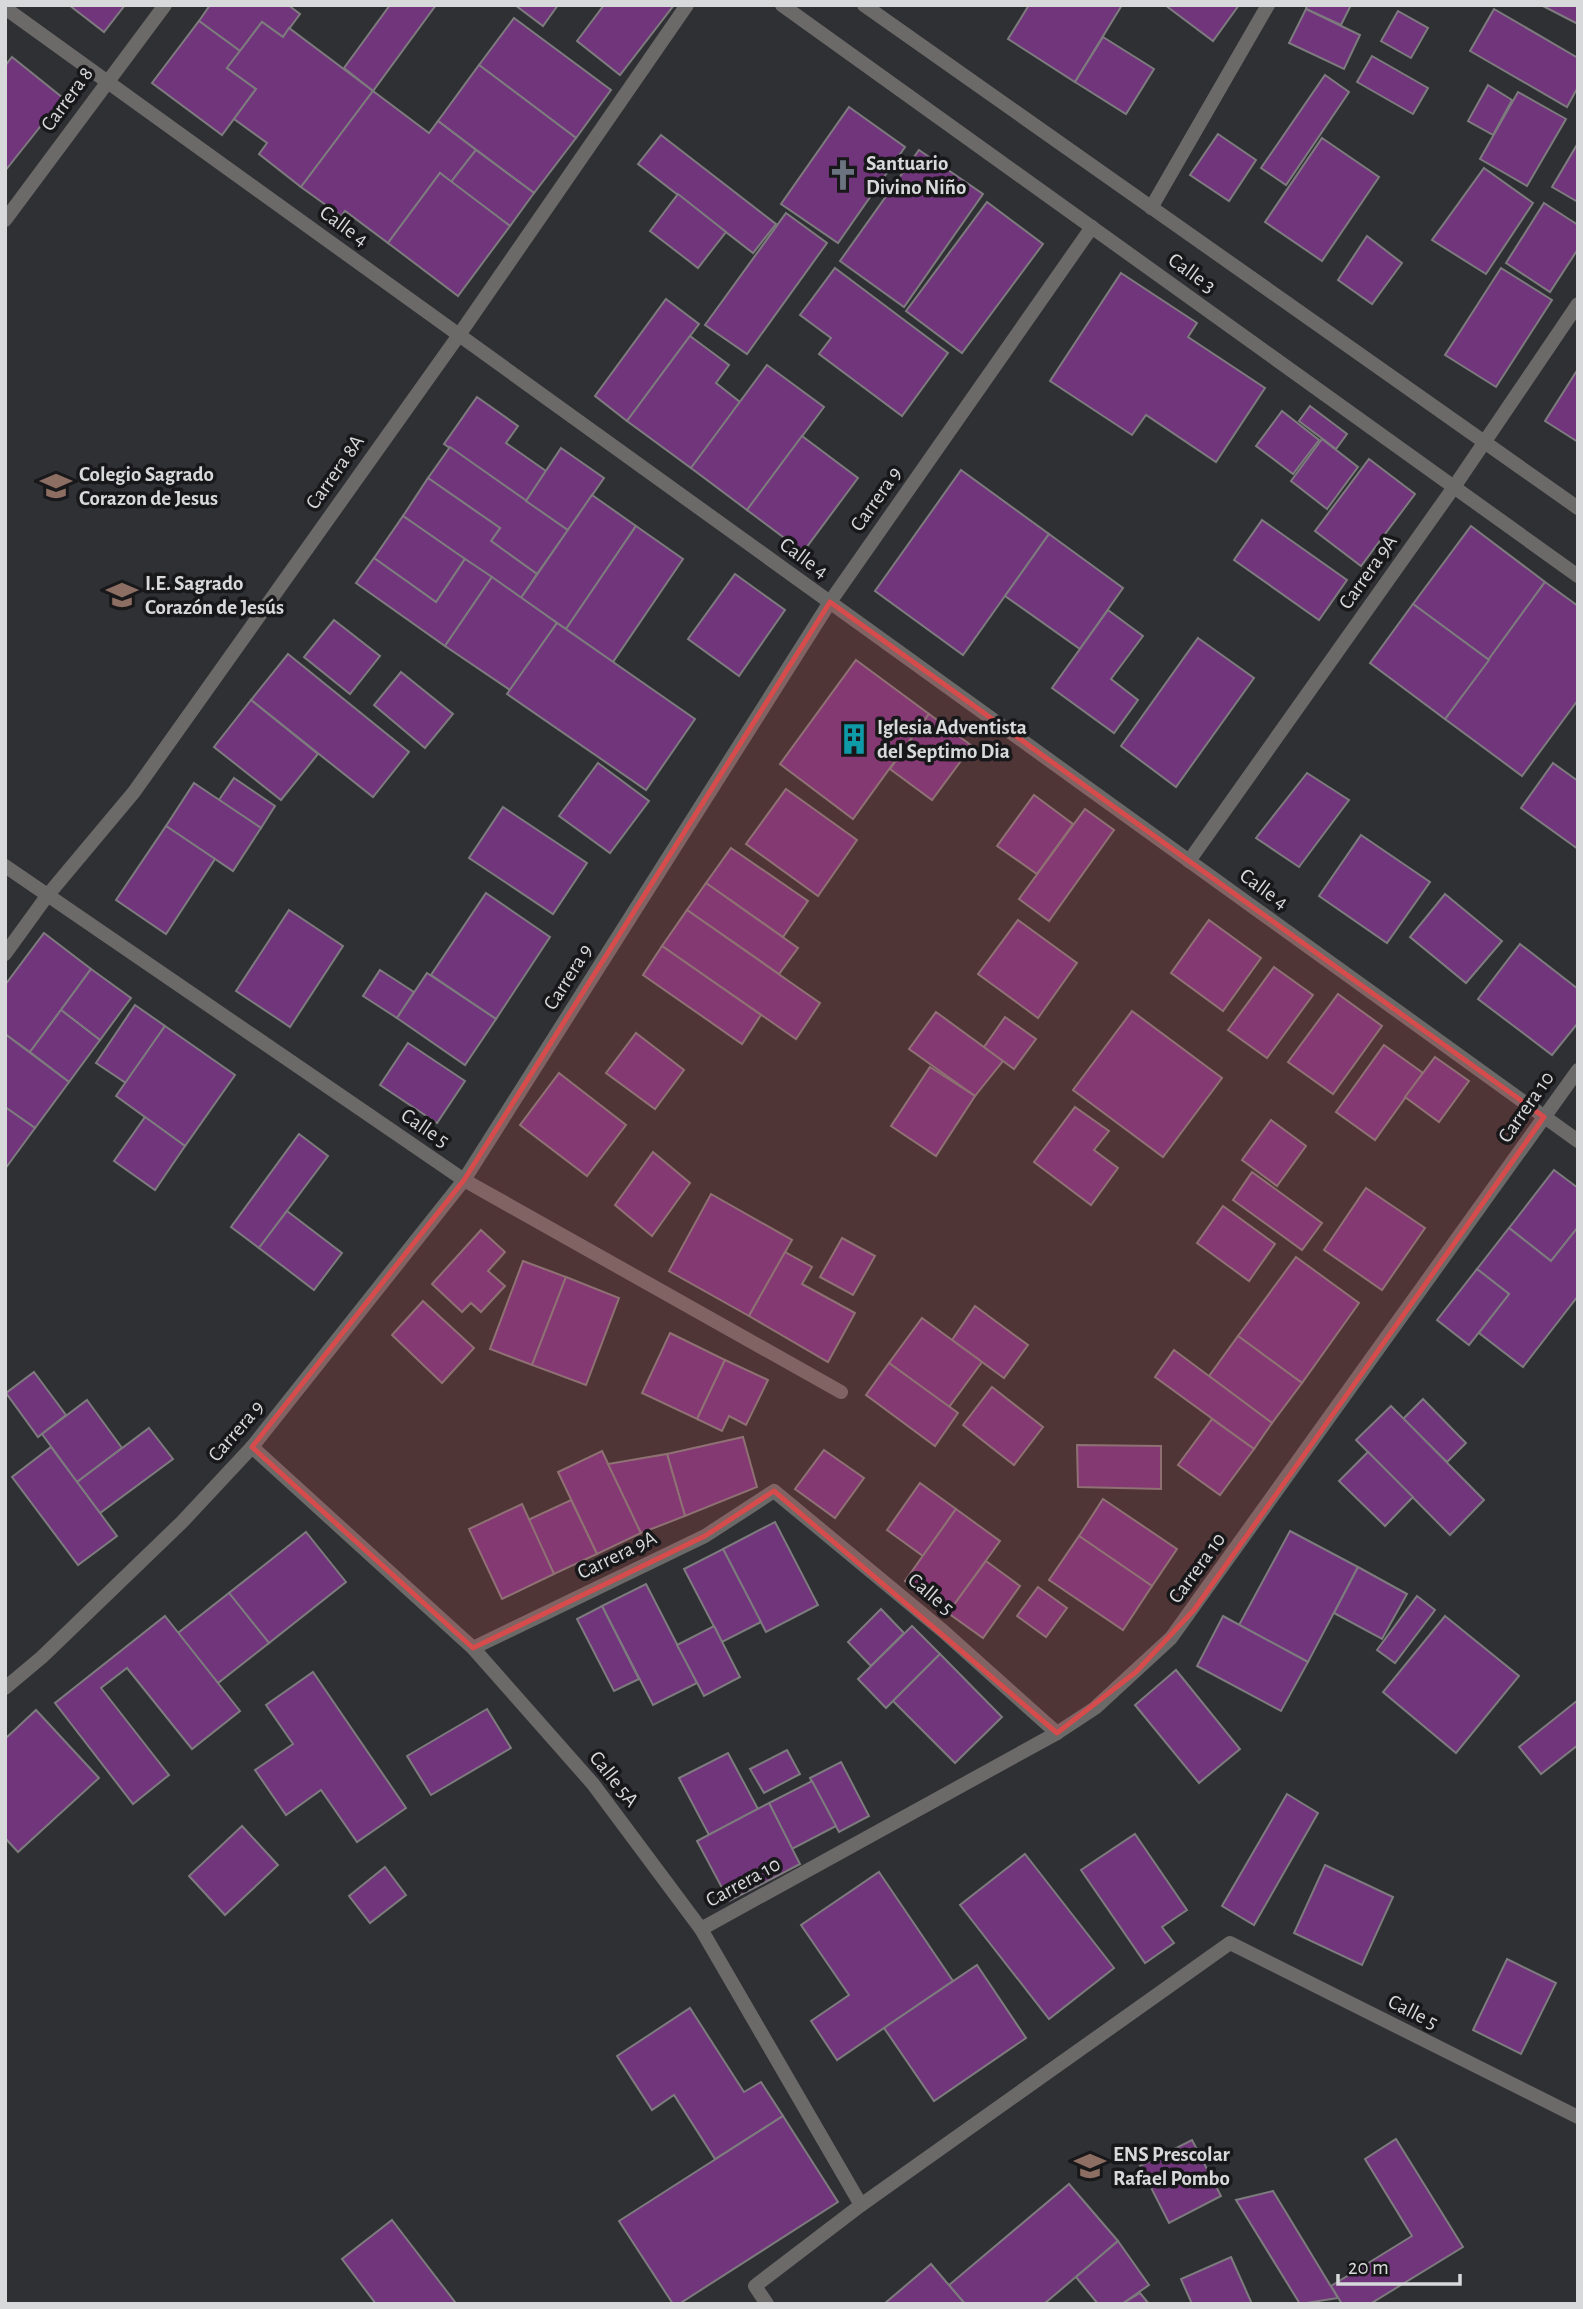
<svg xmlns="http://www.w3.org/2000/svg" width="1583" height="2309" viewBox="0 0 1583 2309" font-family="'Alegreya Sans',sans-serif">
  <rect width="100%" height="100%" fill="#2f3033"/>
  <!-- building -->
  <g fill="#71357c" stroke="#7d7b7e" stroke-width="2">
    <polygon points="69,5 125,5 104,32"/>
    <polygon points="210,5 288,5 300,14 283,37 262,22 240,51 199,21"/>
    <polygon points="390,5 436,5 373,91 344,68"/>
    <polygon points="515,5 558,5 543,26"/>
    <polygon points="604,5 674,5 620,75 577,41"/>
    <polygon points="1029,5 1122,5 1075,82 1008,39"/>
    <polygon points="1165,5 1239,5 1213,41"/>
    <polygon points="1307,5 1351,5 1341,25 1306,9"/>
    <polygon points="1541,5 1578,5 1578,24"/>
    <polygon points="1306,9 1360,35 1344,69 1289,43"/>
    <polygon points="1494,9 1578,58 1578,87 1567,107 1470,51"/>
    <polygon points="1398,11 1428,28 1411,58 1381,41"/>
    <polygon points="514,18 611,90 576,138 479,65"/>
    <polygon points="199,21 240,51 227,68 256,89 222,135 152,83"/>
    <polygon points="262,22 283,37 289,28 373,91 301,187 259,154 267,143 234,119 256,89 227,68"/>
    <polygon points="1103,37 1154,69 1126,114 1075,82"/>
    <polygon points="1372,56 1428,88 1413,114 1357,82"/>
    <polygon points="12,57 63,98 5,171 5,66"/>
    <polygon points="479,65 576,138 534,193 438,121"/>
    <polygon points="1325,75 1349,92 1286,185 1261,168"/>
    <polygon points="1488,85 1512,100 1493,135 1468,121"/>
    <polygon points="373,91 429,133 438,121 476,150 451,182 440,173 388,243 345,211 341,216 301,187"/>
    <polygon points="1518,92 1566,119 1527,186 1480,159"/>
    <polygon points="849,107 905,147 838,243 781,204"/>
    <polygon points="1218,134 1256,160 1229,201 1190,175"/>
    <polygon points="661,135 776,224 753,253 638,164"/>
    <polygon points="1322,138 1379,177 1322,261 1265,222"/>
    <polygon points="1578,143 1578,202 1552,187"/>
    <polygon points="476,150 534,193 510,226 451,182"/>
    <polygon points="919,150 983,194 904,307 840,261"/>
    <polygon points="1484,168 1533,203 1486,274 1432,240"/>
    <polygon points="440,173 510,226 458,296 388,243"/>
    <polygon points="678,194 726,232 698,268 650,231"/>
    <polygon points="987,202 1043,244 962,353 906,311"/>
    <polygon points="1544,203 1578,225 1578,249 1550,292 1506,263"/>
    <polygon points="786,213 827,243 747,354 705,325"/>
    <polygon points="1367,236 1402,263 1372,304 1338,280"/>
    <polygon points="835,268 948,353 902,416 819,354 831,338 800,315"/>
    <polygon points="1501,268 1552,300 1496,387 1445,355"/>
    <polygon points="1121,273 1197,323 1188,337 1265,388 1216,462 1146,415 1132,435 1050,381"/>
    <polygon points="666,299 699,324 627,421 595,396"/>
    <polygon points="690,336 729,365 716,383 740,402 691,468 627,421"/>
    <polygon points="767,365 824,407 747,510 691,468"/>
    <polygon points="1578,369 1578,442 1545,421"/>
    <polygon points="477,397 518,426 506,443 546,471 526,501 444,444"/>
    <polygon points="1310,406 1347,434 1336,449 1299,421"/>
    <polygon points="1282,411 1319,440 1293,474 1256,446"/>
    <polygon points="802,436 858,478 803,552 747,510"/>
    <polygon points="1322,439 1358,467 1327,509 1291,481"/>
    <polygon points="450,447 568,530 537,574 491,541 500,528 428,478"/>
    <polygon points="561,448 604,478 568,530 526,501"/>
    <polygon points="1369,459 1415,494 1361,566 1315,531"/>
    <polygon points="961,470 1049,534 963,655 875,591"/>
    <polygon points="428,478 500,528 491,541 537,574 521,598 403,516"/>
    <polygon points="592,495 636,526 566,629 521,598"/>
    <polygon points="403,516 465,559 436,602 374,558"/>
    <polygon points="1262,520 1347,580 1319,620 1234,560"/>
    <polygon points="636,526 683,559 613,662 566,629"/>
    <polygon points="1471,526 1545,582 1489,660 1413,604"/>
    <polygon points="1049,534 1123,588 1080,649 1005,596"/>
    <polygon points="374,558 436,602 465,559 492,577 445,646 356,583"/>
    <polygon points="735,574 785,610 739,676 688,639"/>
    <polygon points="492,577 557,623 510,690 445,646"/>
    <polygon points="1545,582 1578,606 1578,700 1522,776 1445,719"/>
    <polygon points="1413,604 1489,660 1445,719 1370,663"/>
    <polygon points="1108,610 1143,636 1111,679 1138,700 1114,733 1052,688"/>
    <polygon points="334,620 380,656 350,694 304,657"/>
    <polygon points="557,623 695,719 646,790 507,694"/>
    <polygon points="1198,638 1254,678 1176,787 1121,746"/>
    <polygon points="288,654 409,752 373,797 251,700"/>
    <polygon points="856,660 929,714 853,819 780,764"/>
    <polygon points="401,672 453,714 425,748 374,705"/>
    <polygon points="251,700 318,754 281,800 214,747"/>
    <polygon points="929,714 972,746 932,800 890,769"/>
    <polygon points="598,763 649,801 610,853 559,816"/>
    <polygon points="1553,763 1578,781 1578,849 1521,808"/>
    <polygon points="1307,773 1349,800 1299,867 1256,838"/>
    <polygon points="234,778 275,806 261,828 219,800"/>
    <polygon points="194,783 261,828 233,871 166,826"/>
    <polygon points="786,789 857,840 818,896 746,844"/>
    <polygon points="1034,795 1073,824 1037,874 997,846"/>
    <polygon points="503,807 587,863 553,914 469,858"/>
    <polygon points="1085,809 1114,830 1049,921 1019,899"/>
    <polygon points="166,826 215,859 166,934 116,900"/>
    <polygon points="1361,835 1430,882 1387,943 1319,896"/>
    <polygon points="731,848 808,901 783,937 706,883"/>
    <polygon points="706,883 798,948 779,974 687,910"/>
    <polygon points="486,893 550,937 496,1019 431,975"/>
    <polygon points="1445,894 1502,941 1466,983 1410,937"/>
    <polygon points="289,910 343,946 290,1027 236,991"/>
    <polygon points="687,910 820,1003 796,1039 662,946"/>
    <polygon points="1018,920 1077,963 1038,1018 978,974"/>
    <polygon points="1209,920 1261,958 1223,1011 1171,973"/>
    <polygon points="44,933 91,969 30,1052 5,1034 5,985"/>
    <polygon points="1520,944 1578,989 1578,1023 1552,1055 1478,999"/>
    <polygon points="662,946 761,1015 742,1044 643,975"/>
    <polygon points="1274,967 1313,995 1267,1058 1228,1030"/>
    <polygon points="91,969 131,998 100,1040 61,1010"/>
    <polygon points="380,970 414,992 397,1018 363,996"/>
    <polygon points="427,973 496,1019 465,1065 397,1018"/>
    <polygon points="1338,994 1382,1026 1333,1094 1288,1062"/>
    <polygon points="135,1005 165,1026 126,1083 96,1063"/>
    <polygon points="61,1010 100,1040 69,1082 30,1052"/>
    <polygon points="1132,1011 1222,1078 1163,1157 1073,1090"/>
    <polygon points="936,1012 1003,1061 975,1096 909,1049"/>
    <polygon points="1005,1017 1036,1039 1014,1069 984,1047"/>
    <polygon points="165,1026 235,1075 185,1146 116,1096"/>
    <polygon points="636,1033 684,1070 655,1109 606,1073"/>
    <polygon points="5,1034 69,1082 35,1128 5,1107"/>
    <polygon points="408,1043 465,1081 437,1123 380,1085"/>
    <polygon points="1384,1045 1423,1073 1375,1140 1336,1112"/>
    <polygon points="1435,1057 1469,1081 1439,1122 1405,1097"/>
    <polygon points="930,1067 975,1096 936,1156 891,1126"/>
    <polygon points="559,1073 626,1125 587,1176 520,1125"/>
    <polygon points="5,1107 35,1128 5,1169"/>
    <polygon points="1075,1107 1109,1131 1094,1150 1118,1168 1091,1205 1034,1162"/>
    <polygon points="145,1117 185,1146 155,1190 114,1161"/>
    <polygon points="1271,1120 1306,1146 1277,1186 1242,1160"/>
    <polygon points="299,1134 328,1156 259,1248 231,1227"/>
    <polygon points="653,1152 690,1183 652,1236 615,1205"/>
    <polygon points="1554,1170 1578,1188 1578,1227 1551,1261 1509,1228"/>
    <polygon points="1252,1172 1322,1223 1302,1250 1233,1200"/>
    <polygon points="1366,1188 1425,1228 1382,1290 1324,1250"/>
    <polygon points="711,1194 792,1240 749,1316 669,1271"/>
    <polygon points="1223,1206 1275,1244 1249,1281 1197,1243"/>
    <polygon points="287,1211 342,1253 314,1290 259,1248"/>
    <polygon points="1578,1227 1578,1296 1523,1367 1479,1333 1509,1294 1477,1269 1509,1228 1551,1261"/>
    <polygon points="481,1230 505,1252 488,1271 505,1286 481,1312 471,1303 462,1312 432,1284"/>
    <polygon points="842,1238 875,1256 853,1295 820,1277"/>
    <polygon points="785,1252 812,1267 802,1284 855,1313 828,1362 749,1316"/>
    <polygon points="1296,1257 1359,1303 1302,1383 1238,1336"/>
    <polygon points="523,1261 566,1277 532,1365 490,1349"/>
    <polygon points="1477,1269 1509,1294 1469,1345 1437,1320"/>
    <polygon points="566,1277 619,1298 586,1385 532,1365"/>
    <polygon points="423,1301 474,1348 442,1383 392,1335"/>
    <polygon points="975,1306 1028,1345 1004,1378 952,1340"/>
    <polygon points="922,1318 982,1362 949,1407 889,1363"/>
    <polygon points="670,1333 725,1360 697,1419 642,1393"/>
    <polygon points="1238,1336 1302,1383 1272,1423 1209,1376"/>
    <polygon points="1174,1350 1272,1423 1254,1449 1155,1377"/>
    <polygon points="725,1360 768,1380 746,1425 729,1416 722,1431 697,1419"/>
    <polygon points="889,1363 958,1413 935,1446 866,1395"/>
    <polygon points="34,1372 66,1415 38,1437 6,1393"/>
    <polygon points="992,1387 1043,1427 1014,1465 963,1425"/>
    <polygon points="1423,1399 1466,1443 1447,1462 1403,1419"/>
    <polygon points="87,1400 122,1448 77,1482 42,1434"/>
    <polygon points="1391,1406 1484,1500 1450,1535 1356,1440"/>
    <polygon points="1212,1419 1254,1449 1220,1495 1178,1465"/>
    <polygon points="149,1428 173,1459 100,1513 77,1482"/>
    <polygon points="743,1437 757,1487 685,1516 667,1454"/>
    <polygon points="1077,1445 1161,1446 1161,1489 1078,1487"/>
    <polygon points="51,1447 117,1536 78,1565 12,1477"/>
    <polygon points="824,1450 864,1478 835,1518 795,1489"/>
    <polygon points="602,1451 641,1533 597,1554 558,1472"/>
    <polygon points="1368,1452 1413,1497 1385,1526 1339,1481"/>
    <polygon points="667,1454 685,1516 641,1533 608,1464"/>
    <polygon points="920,1483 956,1509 923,1556 887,1530"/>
    <polygon points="1103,1499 1177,1549 1152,1586 1079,1536"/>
    <polygon points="571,1500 597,1554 554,1574 528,1520"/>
    <polygon points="522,1504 554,1574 502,1599 469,1529"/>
    <polygon points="956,1509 1000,1541 948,1613 905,1581"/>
    <polygon points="775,1522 818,1605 766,1632 723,1549"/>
    <polygon points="1290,1531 1358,1567 1308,1662 1239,1625"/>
    <polygon points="306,1532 346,1582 269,1643 229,1593"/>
    <polygon points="1079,1536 1152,1586 1123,1630 1049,1580"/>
    <polygon points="723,1549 761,1622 722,1642 684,1569"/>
    <polygon points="986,1561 1020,1586 983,1638 948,1613"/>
    <polygon points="1358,1567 1407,1594 1382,1639 1334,1613"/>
    <polygon points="646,1584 697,1683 653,1705 602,1606"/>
    <polygon points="1038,1587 1067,1608 1046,1637 1017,1616"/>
    <polygon points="229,1593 269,1643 218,1683 178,1633"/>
    <polygon points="1417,1596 1435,1610 1395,1663 1377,1650"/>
    <polygon points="602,1606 639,1679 614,1691 577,1619"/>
    <polygon points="881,1609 904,1633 871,1666 848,1642"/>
    <polygon points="165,1616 240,1711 192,1749 127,1668 101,1688 169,1775 133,1804 55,1703"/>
    <polygon points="1223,1616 1308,1662 1281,1711 1197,1666"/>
    <polygon points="1445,1616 1519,1676 1456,1753 1383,1692"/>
    <polygon points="714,1626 740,1677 704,1696 677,1645"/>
    <polygon points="912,1626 940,1654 886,1708 858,1679"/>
    <polygon points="940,1654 1002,1717 955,1763 893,1701"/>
    <polygon points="1176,1670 1240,1749 1199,1783 1135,1705"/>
    <polygon points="313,1672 406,1808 357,1842 321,1790 286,1815 255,1770 293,1744 266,1705"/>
    <polygon points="1578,1700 1578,1745 1541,1774 1519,1747"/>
    <polygon points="487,1709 511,1748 431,1795 407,1756"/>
    <polygon points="36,1710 99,1778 18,1852 5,1838 5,1739"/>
    <polygon points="787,1750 800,1774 764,1793 750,1769"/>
    <polygon points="728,1753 758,1809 709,1835 679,1778"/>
    <polygon points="841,1762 869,1816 839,1832 810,1778"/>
    <polygon points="812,1781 836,1826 792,1849 769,1803"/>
    <polygon points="1287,1794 1318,1813 1254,1925 1222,1906"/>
    <polygon points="769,1803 800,1864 729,1901 697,1841"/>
    <polygon points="242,1826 278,1865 225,1915 189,1876"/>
    <polygon points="1135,1834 1187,1910 1162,1927 1174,1943 1145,1963 1081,1870"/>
    <polygon points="1025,1854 1114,1968 1049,2019 960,1905"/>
    <polygon points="1325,1865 1393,1897 1362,1965 1294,1933"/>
    <polygon points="385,1867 406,1895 370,1923 349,1896"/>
    <polygon points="879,1872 953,1981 837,2060 811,2021 849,1995 801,1925"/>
    <polygon points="1507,1959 1556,1983 1521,2054 1473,2030"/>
    <polygon points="977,1965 1026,2038 934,2101 884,2028"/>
    <polygon points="690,2008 744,2092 761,2082 783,2116 715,2159 674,2095 652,2110 617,2056"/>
    <polygon points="783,2116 838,2202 679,2304 673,2304 619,2221"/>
    <polygon points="1396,2139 1463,2247 1370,2304 1342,2304 1331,2286 1412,2236 1365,2159"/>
    <polygon points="1192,2140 1221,2196 1169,2223 1140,2166"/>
    <polygon points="1069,2184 1118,2241 1044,2304 965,2304 949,2285"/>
    <polygon points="1273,2191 1338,2298 1300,2304 1236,2200"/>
    <polygon points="392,2220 455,2302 452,2304 376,2304 342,2259"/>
    <polygon points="1118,2241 1149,2285 1122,2304 1098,2304 1076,2277"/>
    <polygon points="1231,2257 1252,2304 1192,2304 1181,2279"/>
    <polygon points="931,2264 965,2304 884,2304"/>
    <polygon points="1140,2293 1149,2304 1122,2304"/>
  </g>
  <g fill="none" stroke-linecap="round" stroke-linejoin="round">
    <!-- minor -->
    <g stroke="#6c6a69" stroke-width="14">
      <polyline points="5,8 1578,1141"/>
      <polyline points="1151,208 1268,5"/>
      <polyline points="1189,861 1454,487 1578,304"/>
      <polyline points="5,866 464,1180 841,1392"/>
      <polyline points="5,954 47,896 134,792 459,335 687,5"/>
      <polyline points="252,1447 473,1648 593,1784 701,1929 861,2205"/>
      <polyline points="473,1648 705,1536 774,1491 943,1631 1057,1733"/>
      <polyline points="701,1929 1057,1733 1095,1708 1171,1638 1578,1070"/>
      <polyline points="767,2304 755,2286 861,2205 1230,1943 1578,2117"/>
    </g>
    <!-- tertiary -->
    <g stroke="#6c6a69" stroke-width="14">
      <polyline points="782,5 1578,576"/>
      <polyline points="864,5 1578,508"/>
      <polyline points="5,220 165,5"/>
      <polyline points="5,1688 42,1657 182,1522 252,1447 464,1180 830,602 1092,227"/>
    </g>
  </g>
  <!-- marked area -->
  <path fill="#d64b4c" fill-opacity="0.2" stroke="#d64b4c" stroke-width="5" stroke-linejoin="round" d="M830,602l714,515 -350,493 -58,62 -79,61 -283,-242 -69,45 -232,112 -221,-201 212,-267z"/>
  <!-- icons -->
  <defs>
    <symbol id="church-bare" viewBox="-9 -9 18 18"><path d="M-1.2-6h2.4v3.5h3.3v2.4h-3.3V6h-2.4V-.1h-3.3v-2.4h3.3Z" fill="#6b7280" stroke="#18181a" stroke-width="2.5" paint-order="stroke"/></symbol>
    <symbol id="school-bare" viewBox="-9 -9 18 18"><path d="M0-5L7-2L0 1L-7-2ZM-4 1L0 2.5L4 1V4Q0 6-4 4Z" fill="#8d6e63" stroke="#18181a" stroke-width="2.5" paint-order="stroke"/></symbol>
    <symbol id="building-bare" viewBox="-9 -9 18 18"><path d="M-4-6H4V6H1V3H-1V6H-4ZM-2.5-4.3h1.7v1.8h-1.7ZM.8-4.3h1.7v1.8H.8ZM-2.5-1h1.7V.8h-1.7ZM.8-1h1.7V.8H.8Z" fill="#0f9aa8" stroke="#18181a" stroke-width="2.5" paint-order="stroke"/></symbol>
  </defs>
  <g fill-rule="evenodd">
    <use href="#church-bare" x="821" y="153" width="44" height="44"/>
    <use href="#school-bare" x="34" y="464" width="44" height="44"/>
    <use href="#school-bare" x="100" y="573" width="44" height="44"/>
    <use href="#building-bare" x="832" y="717" width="44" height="44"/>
    <use href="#school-bare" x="1068" y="2144" width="44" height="44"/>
  </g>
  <g text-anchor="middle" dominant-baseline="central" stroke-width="7" stroke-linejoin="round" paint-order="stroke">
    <!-- street labels -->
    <g font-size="21" fill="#d8d9db" stroke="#18181a">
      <text transform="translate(67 99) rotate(-54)">Carrera 8</text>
      <text transform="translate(344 226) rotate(36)">Calle 4</text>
      <text transform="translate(1192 273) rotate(36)">Calle 3</text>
      <text transform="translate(335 472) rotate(-55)">Carrera 8A</text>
      <text transform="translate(876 499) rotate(-55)">Carrera 9</text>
      <text transform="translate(804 558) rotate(36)">Calle 4</text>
      <text transform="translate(1368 572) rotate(-55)">Carrera 9A</text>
      <text transform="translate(1264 889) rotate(36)">Calle 4</text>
      <text transform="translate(568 977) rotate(-58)">Carrera 9</text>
      <text transform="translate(1526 1107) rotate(-55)">Carrera 10</text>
      <text transform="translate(425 1128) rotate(34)">Calle 5</text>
      <text transform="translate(236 1431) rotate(-49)">Carrera 9</text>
      <text transform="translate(617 1555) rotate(-26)">Carrera 9A</text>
      <text transform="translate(1197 1568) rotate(-54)">Carrera 10</text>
      <text transform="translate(931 1594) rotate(40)">Calle 5</text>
      <text transform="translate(614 1779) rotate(51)">Calle 5A</text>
      <text transform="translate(743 1882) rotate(-29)">Carrera 10</text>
      <text transform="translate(1413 2012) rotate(27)">Calle 5</text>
    </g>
    <!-- poi labels -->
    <g font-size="21" font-weight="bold" fill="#d8d9db" stroke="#18181a" text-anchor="start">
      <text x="866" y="163">Santuario<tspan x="866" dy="24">Divino Niño</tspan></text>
      <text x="79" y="474">Colegio Sagrado<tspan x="79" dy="24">Corazon de Jesus</tspan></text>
      <text x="145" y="583">I.E. Sagrado<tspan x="145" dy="24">Corazón de Jesús</tspan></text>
      <text x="877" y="727">Iglesia Adventista<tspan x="877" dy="24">del Septimo Dia</tspan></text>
      <text x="1113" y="2154">ENS Prescolar<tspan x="1113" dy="24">Rafael Pombo</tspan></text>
    </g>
  </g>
  <!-- border -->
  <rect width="1583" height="2309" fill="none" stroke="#d8d9db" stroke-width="14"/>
  <!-- scale -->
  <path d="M1338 2274v10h122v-10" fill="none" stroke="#d8d9db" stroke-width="3.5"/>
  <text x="1348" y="2274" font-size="21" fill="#d8d9db" stroke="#18181a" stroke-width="5" paint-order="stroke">20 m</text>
</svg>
